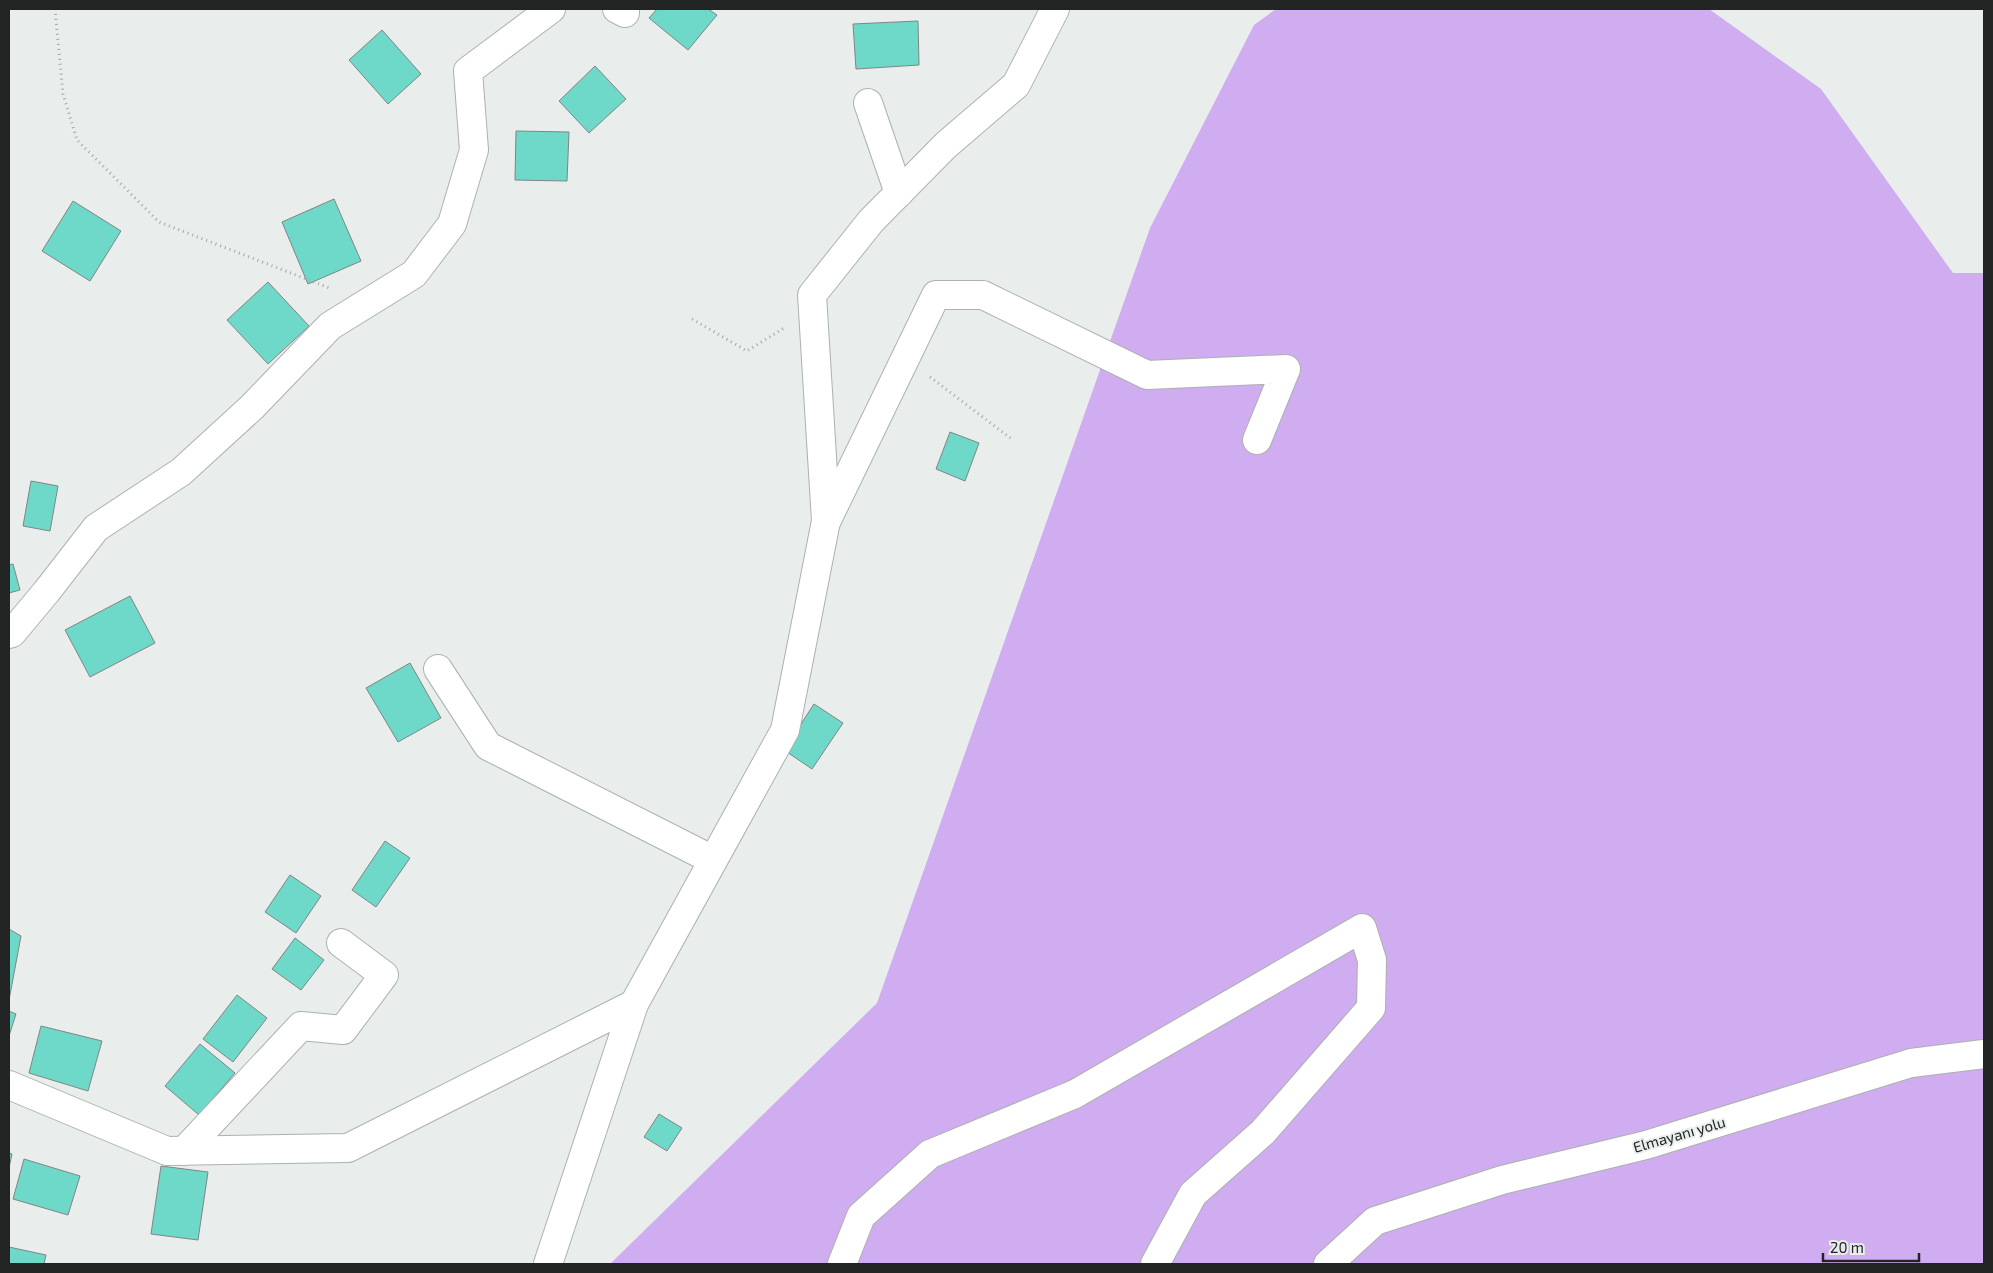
<svg xmlns="http://www.w3.org/2000/svg" width="1993" height="1273" viewBox="0 0 1993 1273" font-family="'Exo 2',sans-serif">
  <rect width="100%" height="100%" fill="#e9eeed"/>
  <!-- forest -->
  <polygon fill="#d0acf0" points="1276,9 1709,9 1821,89 1953,273 1984,273 1984,1264 610,1264 877,1003 1150,228 1254,25"/>
  <!-- building -->
  <g fill="#6fd9c9" stroke="#808584">
    <polygon points="657,9 708,9 717,15 688,50 649,18"/>
    <polygon points="918,21 919,65 856,69 853,24"/>
    <polygon points="382,30 421,74 388,104 349,60"/>
    <polygon points="595,66 626,99 589,133 559,101"/>
    <polygon points="516,131 569,132 567,181 515,180"/>
    <polygon points="334,199 361,261 308,284 282,222"/>
    <polygon points="73,201 121,231 90,281 42,251"/>
    <polygon points="268,282 309,326 268,364 227,320"/>
    <polygon points="950,432 979,443 965,481 936,469"/>
    <polygon points="31,481 58,486 50,531 23,526"/>
    <polygon points="13,564 20,590 9,593 9,565"/>
    <polygon points="130,596 155,643 90,677 65,630"/>
    <polygon points="410,663 441,718 398,742 366,688"/>
    <polygon points="814,704 843,723 812,769 784,750"/>
    <polygon points="385,841 410,858 376,907 352,890"/>
    <polygon points="290,875 321,896 296,933 265,912"/>
    <polygon points="9,929 21,936 9,1000"/>
    <polygon points="295,938 324,960 301,990 272,969"/>
    <polygon points="237,995 267,1018 233,1062 203,1039"/>
    <polygon points="9,1011 16,1014 9,1036"/>
    <polygon points="41,1026 102,1041 88,1091 29,1073"/>
    <polygon points="200,1044 235,1073 199,1115 165,1086"/>
    <polygon points="659,1114 682,1128 667,1151 644,1137"/>
    <polygon points="9,1153 12,1154 9,1168"/>
    <polygon points="24,1159 80,1176 68,1215 13,1199"/>
    <polygon points="161,1166 208,1172 198,1240 151,1234"/>
    <polygon points="9,1247 46,1255 44,1264 9,1264"/>
  </g>
  <g fill="none" stroke-linecap="round" stroke-linejoin="round">
    <defs>
      <g id="street">
        <polyline points="617,9 625,13"/>
        <polyline points="868,103 899,193"/>
        <polyline points="827,520 936,295 983,295 1147,375 1286,369 1257,440"/>
        <polyline points="9,634 12,633 47,591 96,528 181,472 252,407 330,326 414,274 452,224 474,150 468,71 551,9"/>
        <polyline points="438,669 488,746 713,860"/>
        <polyline points="634,1004 785,730 826,521 812,295 871,221 946,145 1016,85 1055,9"/>
        <polyline points="9,1085 167,1151 348,1148 634,1004 548,1264"/>
        <polyline points="184,1151 301,1026 343,1030 384,975 341,943"/>
        <polyline points="842,1264 861,1216 930,1154 1075,1094 1362,928 1372,960 1371,1008 1263,1132 1193,1194 1155,1264"/>
        <polyline points="1328,1264 1375,1221 1502,1180 1646,1145 1911,1063 1984,1054"/>
      </g>
    </defs>
    <!-- street casing -->
    <use href="#street" stroke="#acb1b0" stroke-width="30"/>
    <!-- path -->
    <g stroke="#a2a6a5" stroke-width="3" stroke-dasharray="1 4" stroke-linecap="butt">
      <polyline points="55,9 63,94 77,140 159,222 332,289"/>
      <polyline points="692,319 747,351 784,328"/>
      <polyline points="930,377 1013,440"/>
    </g>
    <!-- street -->
    <use href="#street" stroke="#fff" stroke-width="28"/>
  </g>
  <g text-anchor="middle" dominant-baseline="central" stroke-width="4" stroke-linejoin="round" paint-order="stroke">
    <!-- street labels -->
    <g font-size="15" fill="#222424" stroke="#e9eeed">
      <text transform="translate(1679 1134) rotate(-16)">Elmayanı yolu</text>
    </g>
  </g>
  <!-- border -->
  <rect width="1993" height="1273" fill="none" stroke="#222424" stroke-width="20"/>
  <!-- scale -->
  <path d="M1823 1253v8h96v-8" fill="none" stroke="#222424" stroke-width="2.5"/>
  <text x="1830" y="1253" font-size="15" fill="#222424" stroke="#e9eeed" stroke-width="4" paint-order="stroke">20 m</text>
</svg>
